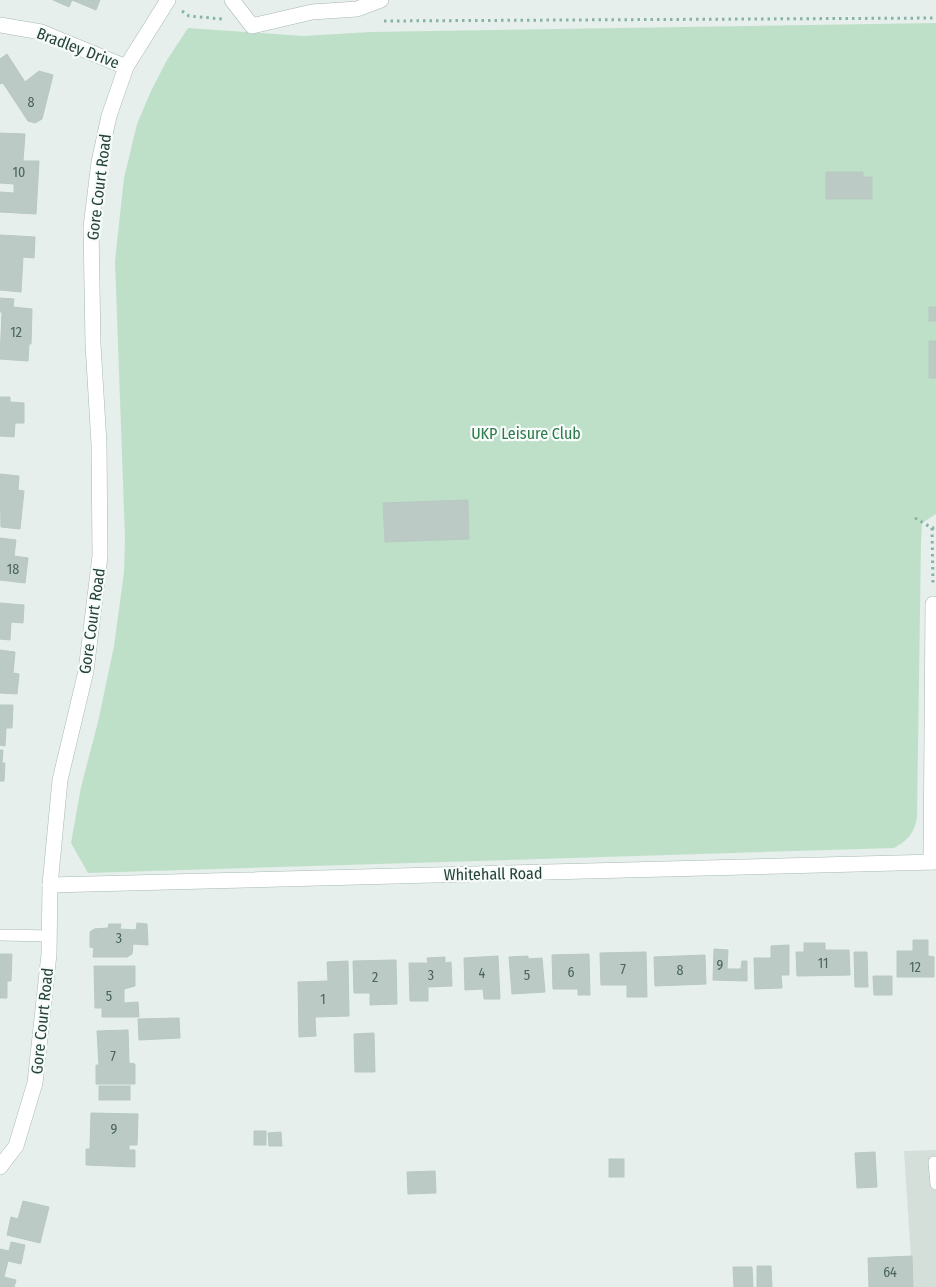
<svg xmlns="http://www.w3.org/2000/svg" width="936" height="1287" viewBox="0 0 936 1287" font-family="'Fira Sans Condensed',sans-serif">
  <rect width="100%" height="100%" fill="#e6efeb"/>
  <!-- built -->
  <polygon fill="#d4dfda" points="936,1150 936,1287 913,1287 904,1151"/>
  <!-- green -->
  <path fill="#bfe0c8" d="M936,23v491l-14,9 -1,19 -4,275c-3,17 -9,23 -23,31l-806,25 -17,-30 10,-56 17,-65 16,-76 10,-74 1,-34 -10,-277 9,-83 13,-54 14,-33 16,-31 21,-32 115,8 67,-4z"/>
  <!-- building -->
  <g fill="#bbcac4" stroke="#b8c9c2">
    <polygon points="53,0 72,0 69,7"/>
    <polygon points="72,0 100,0 96,10"/>
    <polygon points="7,54 25,82 39,71 53,75 42,119 35,123 28,121 3,83 0,84 0,59"/>
    <polygon points="0,133 25,134 23,161 39,161 36,214 0,212 0,192 14,193 14,184 0,183"/>
    <polygon points="826,172 863,172 863,177 872,177 872,199 826,199"/>
    <polygon points="0,235 35,237 34,258 23,257 21,292 0,290"/>
    <polygon points="0,298 14,299 13,307 32,309 31,344 29,344 28,361 0,359 2,312 0,312"/>
    <rect x="929" y="307" width="7" height="14"/>
    <rect x="929" y="341" width="7" height="37"/>
    <polygon points="0,397 10,397 10,402 24,403 24,423 15,423 14,437 0,436"/>
    <polygon points="0,474 19,476 18,490 24,491 20,529 1,527"/>
    <polygon points="468,500 469,539 385,542 383,503"/>
    <polygon points="0,538 16,540 14,556 28,558 25,583 0,580"/>
    <polygon points="0,603 24,605 23,623 11,622 10,640 0,639"/>
    <polygon points="0,650 15,652 13,673 19,674 17,694 0,693"/>
    <polygon points="0,705 13,705 12,728 6,728 5,746 0,745"/>
    <polygon points="0,750 3,750 2,763 5,763 4,781 0,781"/>
    <polygon points="137,923 147,924 148,945 133,944 132,954 127,957 93,957 94,948 90,947 90,932 94,929 108,928 109,924 121,924 120,929 136,930"/>
    <polygon points="913,940 928,940 928,956 934,957 934,977 897,977 897,951 913,951"/>
    <polygon points="804,943 825,943 825,950 849,950 850,975 797,976 796,952 804,952"/>
    <polygon points="789,945 789,975 781,975 782,988 755,989 754,958 771,958 771,946"/>
    <polygon points="714,949 728,950 727,969 741,969 742,961 747,961 747,981 713,980"/>
    <polygon points="646,952 647,997 627,997 627,985 601,985 600,953"/>
    <polygon points="854,952 867,952 868,987 855,987"/>
    <polygon points="0,954 12,954 11,981 7,981 7,998 0,998"/>
    <polygon points="589,954 590,995 578,995 578,989 553,989 552,955"/>
    <polygon points="705,955 706,984 655,986 654,957"/>
    <polygon points="498,956 500,999 484,999 483,989 465,990 464,958"/>
    <polygon points="528,956 528,959 542,958 545,992 512,994 509,957"/>
    <polygon points="445,957 445,963 451,962 452,986 428,987 428,1001 410,1001 409,963 428,963 427,958"/>
    <polygon points="396,960 397,1004 370,1005 370,993 354,993 353,961"/>
    <polygon points="348,961 349,1016 315,1017 316,1036 299,1037 298,982 328,981 327,962"/>
    <polygon points="94,966 135,966 135,986 124,989 124,1003 138,1002 139,1017 102,1017 102,1008 95,1008"/>
    <polygon points="873,976 892,976 892,995 874,995"/>
    <polygon points="179,1018 180,1038 139,1040 138,1019"/>
    <polygon points="128,1030 129,1063 135,1064 135,1084 96,1084 96,1065 99,1065 97,1031"/>
    <polygon points="374,1033 375,1072 355,1072 354,1034"/>
    <rect x="99" y="1086" width="31" height="14"/>
    <polygon points="91,1113 138,1114 137,1145 129,1145 129,1150 135,1150 135,1167 86,1165 86,1149 90,1149"/>
    <rect x="254" y="1131" width="12" height="14"/>
    <polygon points="281,1132 282,1146 269,1146 268,1133"/>
    <polygon points="875,1152 877,1187 857,1188 855,1153"/>
    <rect x="609" y="1159" width="15" height="18"/>
    <polygon points="435,1171 436,1193 408,1194 407,1172"/>
    <polygon points="23,1201 49,1207 40,1243 7,1235 11,1217 18,1219"/>
    <polygon points="11,1242 25,1245 21,1264 8,1261 4,1277 0,1276 0,1249 9,1251"/>
    <polygon points="912,1256 913,1287 869,1287 868,1258"/>
    <polygon points="757,1266 771,1266 772,1287 757,1287"/>
    <polygon points="733,1267 752,1267 753,1287 734,1287"/>
    <polygon points="0,1276 16,1280 14,1287 0,1287"/>
  </g>
  <g fill="none" stroke-linecap="round" stroke-linejoin="round">
    <defs>
      <g id="service">
        <polyline points="0,935 50,936"/>
        <polyline points="934,1162 936,1184"/>
      </g>
      <g id="minor">
        <polyline points="232,0 252,26 312,12 357,9 381,0"/>
        <polyline points="0,25 41,32 126,67"/>
        <polyline points="931,862 933,604"/>
        <polyline points="50,885 936,862"/>
      </g>
      <polyline id="tertiary" points="0,1167 16,1146 35,1083 49,954 50,885 60,780 86,671 100,556 99,444 93,344 91,227 99,162 109,116 126,67 168,0"/>
    </defs>
    <!-- service casing -->
    <use href="#service" stroke="#a8b8b2" stroke-width="12"/>
    <!-- minor casing -->
    <use href="#minor" stroke="#a8b8b2" stroke-width="16"/>
    <!-- tertiary casing -->
    <use href="#tertiary" stroke="#a8b8b2" stroke-width="16"/>
    <!-- path -->
    <g stroke="#86b3a5" stroke-width="3" stroke-dasharray="2.5 4" stroke-linecap="butt">
      <polyline points="182,11 189,16 222,19"/>
      <polyline points="384,21 936,18"/>
      <polyline points="915,518 932,528 936,528"/>
      <polyline points="932,528 933,585"/>
    </g>
    <!-- service -->
    <use href="#service" stroke="#fff" stroke-width="11"/>
    <!-- minor -->
    <use href="#minor" stroke="#fff" stroke-width="15"/>
    <!-- tertiary -->
    <use href="#tertiary" stroke="#fff" stroke-width="15"/>
  </g>
  <g text-anchor="middle" dominant-baseline="central" stroke-width="4.5" stroke-linejoin="round" paint-order="stroke">
    <!-- number labels -->
    <g font-size="14" fill="#4a645c">
      <text x="31" y="102">8</text>
      <text x="19" y="172">10</text>
      <text x="16" y="332">12</text>
      <text x="13" y="569">18</text>
      <text x="119" y="938">3</text>
      <text x="823" y="963">11</text>
      <text x="720" y="965">9</text>
      <text x="915" y="967">12</text>
      <text x="623" y="969">7</text>
      <text x="680" y="970">8</text>
      <text x="571" y="972">6</text>
      <text x="482" y="973">4</text>
      <text x="431" y="975">3</text>
      <text x="527" y="975">5</text>
      <text x="375" y="977">2</text>
      <text x="109" y="996">5</text>
      <text x="323" y="999">1</text>
      <text x="113" y="1056">7</text>
      <text x="114" y="1129">9</text>
      <text x="890" y="1272">64</text>
    </g>
    <!-- street labels -->
    <g font-size="16" fill="#24423a" stroke="#f7fbf9">
      <text transform="translate(78 48) rotate(21)">Bradley Drive</text>
      <text transform="translate(99 187) rotate(-83)">Gore Court Road</text>
      <text transform="translate(92 621) rotate(-82)">Gore Court Road</text>
      <text transform="translate(493 874) rotate(-1)">Whitehall Road</text>
      <text transform="translate(42 1021) rotate(-84)">Gore Court Road</text>
    </g>
    <!-- park labels -->
    <g font-size="16" fill="#2d7a4b" stroke="#f7fbf9">
      <text x="526" y="433">UKP Leisure Club</text>
    </g>
  </g>
</svg>
